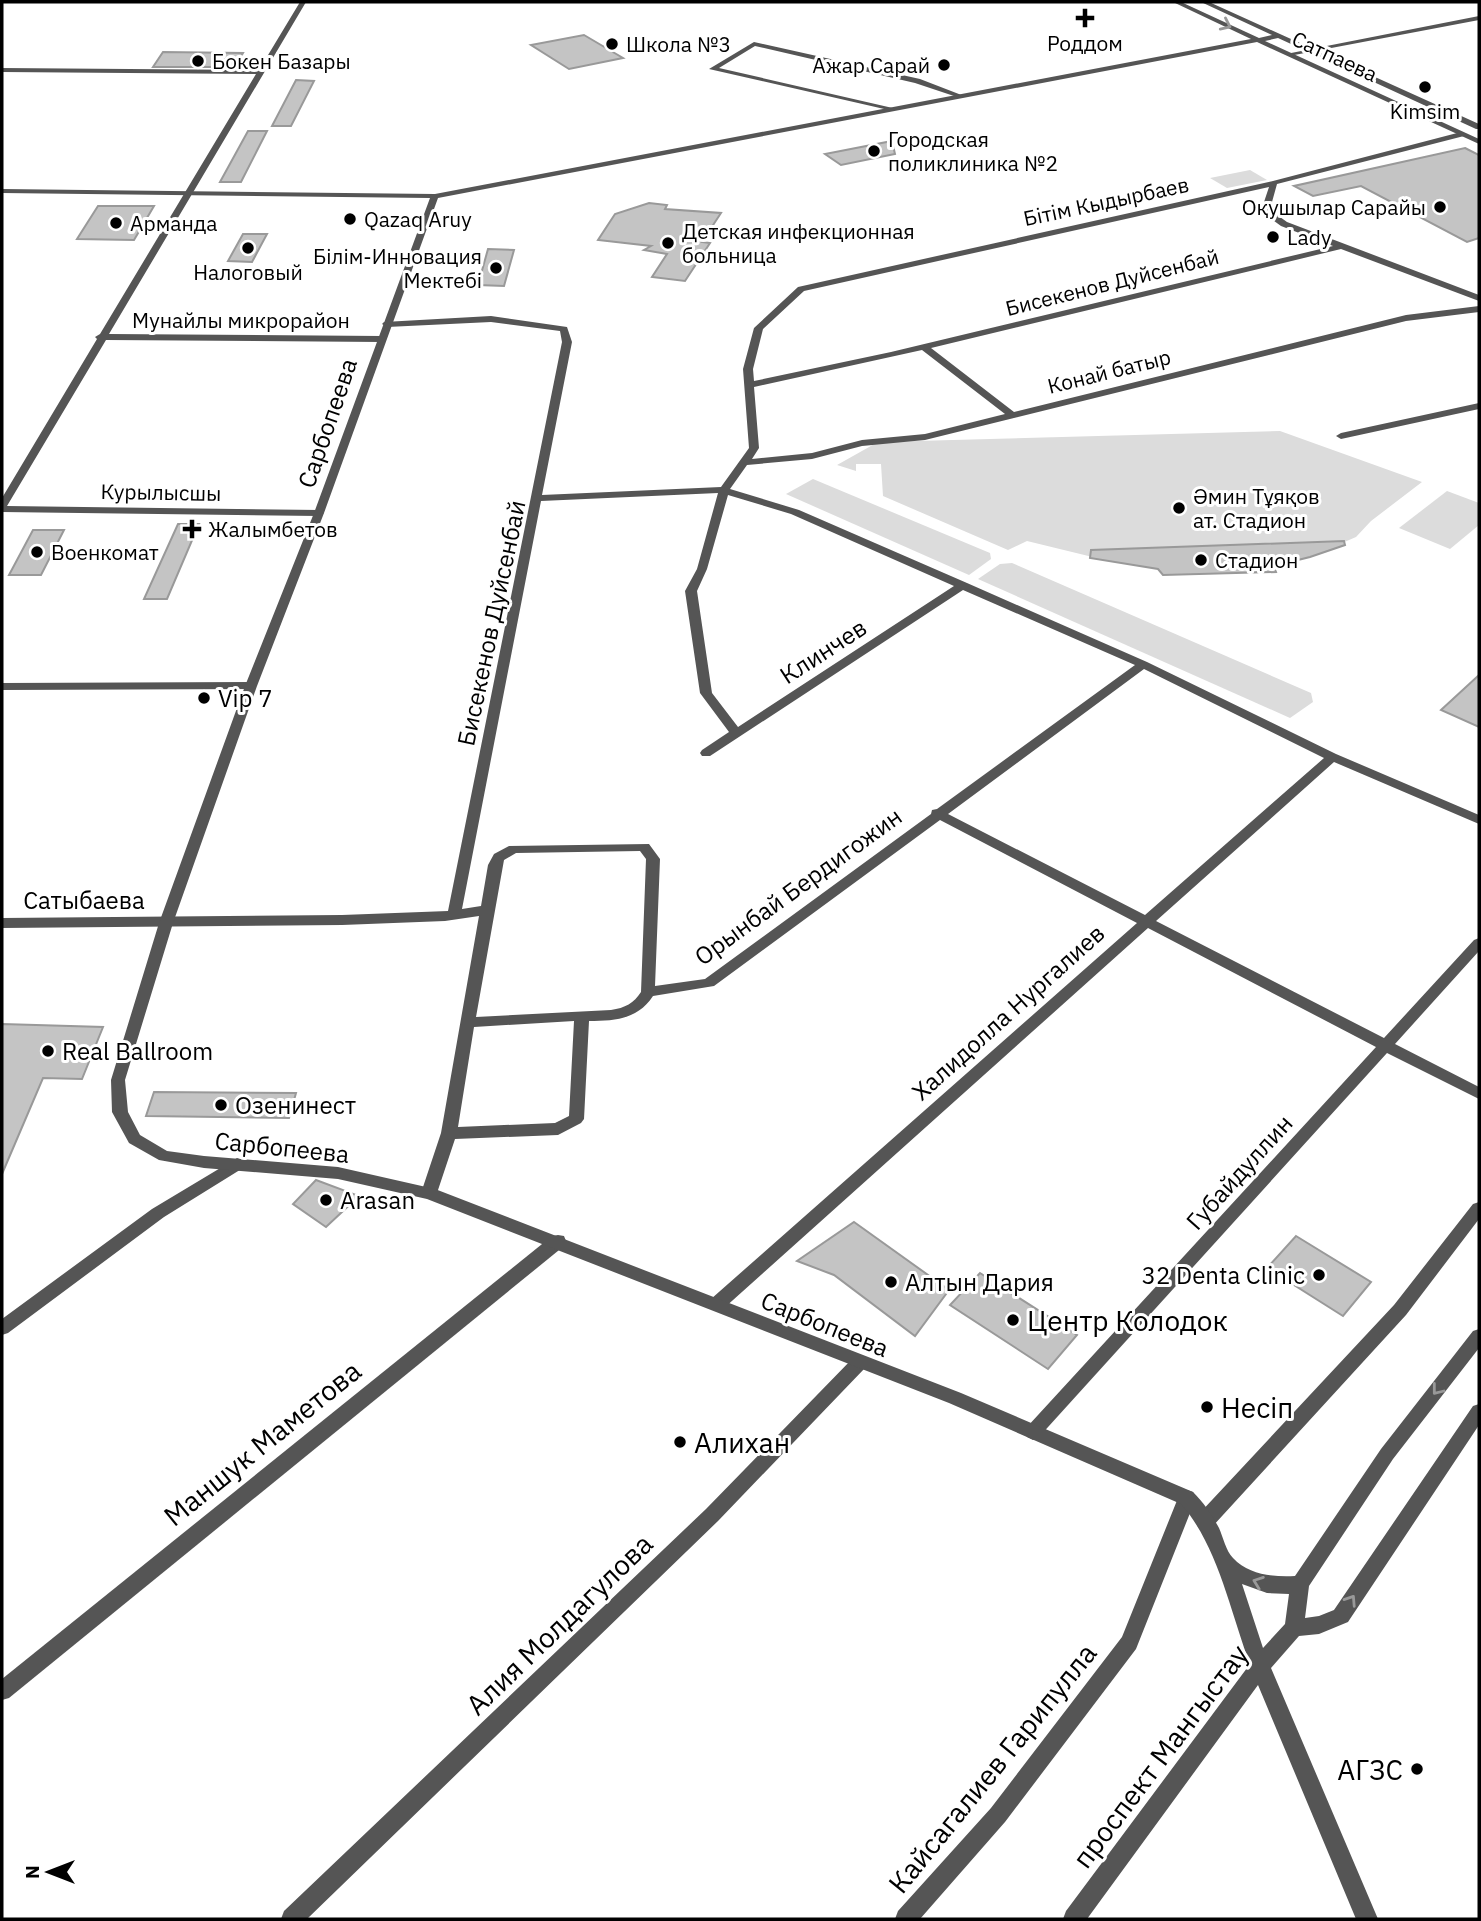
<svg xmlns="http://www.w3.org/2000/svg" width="1481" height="1921" viewBox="0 0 1481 1921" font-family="'IBM Plex Sans',sans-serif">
  <rect width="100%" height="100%" fill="#fff"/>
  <!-- green -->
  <g fill="#dcdcdc">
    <polygon points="1250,170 1267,180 1227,188 1210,178"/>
    <polygon points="1280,431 1422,482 1371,521 1356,537 1310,557 1241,572 1163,575 1158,569 1113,562 1027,541 1008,550 883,496 881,464 856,464 856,471 837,465 878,442"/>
    <polygon points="813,479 990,553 991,559 969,575 786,494"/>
    <polygon points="1447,491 1479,503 1479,525 1450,549 1399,528"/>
    <polygon points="1012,563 1311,693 1313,702 1290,718 978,579 1000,564"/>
  </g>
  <!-- building -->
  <g fill="#c4c4c4" stroke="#999" stroke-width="2">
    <polygon points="584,35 623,58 569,69 531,45"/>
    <polygon points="163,52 243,53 235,67 153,67"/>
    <polygon points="296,80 314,81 291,126 272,126"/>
    <polygon points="248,131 267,131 241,182 220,182"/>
    <polygon points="892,141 895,154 841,165 825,154"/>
    <polygon points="1465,148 1479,155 1479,238 1467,242 1361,186 1313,196 1294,186"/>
    <polygon points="649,203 667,205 665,209 721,213 702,242 710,243 685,281 652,277 667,254 644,250 651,246 598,240 615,214"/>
    <polygon points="98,206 154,206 134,240 77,239"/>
    <polygon points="243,234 267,234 252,262 228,261"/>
    <polygon points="488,249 514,250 504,286 478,285"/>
    <polygon points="178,524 199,524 167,599 144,599"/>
    <polygon points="33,530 64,530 41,575 9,575"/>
    <polygon points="1344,541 1345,545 1310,557 1274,566 1276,572 1163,575 1158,569 1090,558 1091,550"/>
    <polygon points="1479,675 1479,727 1441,710"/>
    <polygon points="2,1024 103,1027 82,1079 43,1078 2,1174"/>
    <polygon points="154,1092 296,1093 289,1118 146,1116"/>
    <polygon points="316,1180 359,1196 326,1227 293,1204"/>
    <polygon points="854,1222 949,1290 915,1336 834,1275 797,1261"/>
    <polygon points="1296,1236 1371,1282 1343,1316 1267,1268"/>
    <polygon points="980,1273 1077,1335 1048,1369 950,1305"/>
  </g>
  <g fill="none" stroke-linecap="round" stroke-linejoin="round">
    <!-- minor -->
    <g fill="#555" fill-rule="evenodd">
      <polygon points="300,2 306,2 109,334 381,336 386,339 381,342 106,340 7,506 319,510 324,513 319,516 2,512 2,498 97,339 95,337 100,334 256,74 2,72 2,68 259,70"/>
      <polygon points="1479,16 1479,20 1289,56 1286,54"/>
      <polygon points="754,42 920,79 964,96 960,98 915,83 755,46 719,68 897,109 893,111 709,69"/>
      <path d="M1461,132l4,2 -1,2 -187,48 -5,18 1,10 14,10 192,73v6l-138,-52 -410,99 83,64 392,-97 73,-9v6l-73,9 -481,119 -63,6 -50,13 -65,6 -17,24 69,21 168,73 180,79 189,92 143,61v9l-145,-62 -178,159 228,117 90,-98 5,-2v13l-84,93 84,43v12l-92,-46 -348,384 -6,3 -6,-3 -3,-5 3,-5 349,-380 -228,-119 -425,381 -6,2 -6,-2 -2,-5 2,-5 426,-376 -197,-103 -226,166 -61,10c-15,23 -38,25 -64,25l-5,98 -3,4 -23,12 -103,4 -18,54 -2,4 -6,2 -6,-2 -2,-4 20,-60 38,-217 -34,5 -103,4 -340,3v-10l340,-3 106,-4 114,-569 -2,-11 -69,-9 -104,5 -5,-3 2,-2 107,-6 76,11 5,15 -30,153 179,-8 28,-39 -6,-79 11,-41 44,-41 475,-106zM1269,187l-5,15 2,13 15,11 52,20 -442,106 -137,29 -1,-12 10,-40 41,-38zM922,350l83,64 -80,20 -63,6 -50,13 -60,6 7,-11 -5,-61zM718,493l-21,76 -12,22 15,102 29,39 -27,18 -2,3 2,3h8l253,-166 172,75 -198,144 -5,1 -1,4 -226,165 -50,7 5,-127 -11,-15 -140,2 -15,8 -6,11 -7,41 -19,3 79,-408zM728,495l63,19 163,72 -216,141 -26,-34 -15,-102 10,-22zM1144,669l180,89 -179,157 -197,-101zM640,851l6,8 -5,133c-7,11 -16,16 -30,18l-135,7 28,-157 12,-7zM574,1021l-5,95 -14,7 -97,4 16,-100z"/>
      <polygon points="1479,403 1479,409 1341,439 1336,436 1341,433"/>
      <polygon points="251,682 255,683 255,689 2,690 2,683"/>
      <polygon points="237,1158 243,1160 245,1164 243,1168 164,1217 8,1333 2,1335 2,1319 152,1209"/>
      <polygon points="1479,1202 1479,1219 1406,1315 1212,1527 1205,1529 1198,1527 1196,1521 1198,1515 1394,1305 1473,1204"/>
      <polygon points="558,1235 564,1236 566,1241 564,1246 9,1698 2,1700 2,1679 552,1236"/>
      <polygon points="859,1356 865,1358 868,1363 865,1368 718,1521 307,1919 281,1919 284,1911 706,1509 853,1358"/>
      <polygon points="1187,1490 1193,1492 1196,1498 1136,1649 1005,1822 920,1919 895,1919 898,1911 991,1808 1122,1637 1178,1498 1181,1492"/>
    </g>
    <!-- tertiary -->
    <path fill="#555" fill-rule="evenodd" d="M1173,2h8l78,36 13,-3 -71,-33h8l270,122v5h-3l-198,-91 -13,3 214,98v5l-222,-102 -819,156 -114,315 -67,173 -84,237 -48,157 3,32 12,23 27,16 37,5 134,11 97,22 526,204 232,99c11,11 19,23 26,36 4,9 7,23 14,30 16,17 40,19 62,18l86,-127 92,-118 6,-2v19l-86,111 -84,127 -4,32 14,-2 15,-6 139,-204 6,-2v21l-131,197 -29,12 -20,2 -28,32 107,251h-22l-98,-234 -171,234h-24l3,-8 184,-247c-20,-53 -32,-118 -69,-160l-232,-101 -522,-204 -89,-20 -134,-11 -45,-8 -30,-17 -17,-31 -1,-32 48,-157 86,-237 69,-173 116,-315 -428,-5v-4l433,5 816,-155zM1242,1584l25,9 22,1 -4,30 -22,24z"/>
  </g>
  <!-- one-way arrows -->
  <defs><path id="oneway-chevron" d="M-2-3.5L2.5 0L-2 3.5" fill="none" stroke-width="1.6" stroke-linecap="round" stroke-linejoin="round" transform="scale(1.75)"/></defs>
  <g stroke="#999">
    <use href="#oneway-chevron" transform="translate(1226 25) rotate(25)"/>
    <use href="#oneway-chevron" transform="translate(1437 1390) rotate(128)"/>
    <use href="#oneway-chevron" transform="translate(1258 1582) rotate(-160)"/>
    <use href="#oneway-chevron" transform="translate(1351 1600) rotate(-57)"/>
  </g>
  <!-- markers -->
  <g fill="#000" stroke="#fff" stroke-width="2.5">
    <path d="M1081.5 7.5h7v7h7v7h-7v7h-7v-7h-7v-7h7z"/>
    <circle cx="612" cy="44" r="7"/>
    <circle cx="198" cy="61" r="7"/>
    <circle cx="944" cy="65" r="7"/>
    <circle cx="1425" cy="87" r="7"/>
    <circle cx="874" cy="151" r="7"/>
    <circle cx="1440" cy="207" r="7"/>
    <circle cx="350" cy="219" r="7"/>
    <circle cx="116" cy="223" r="7"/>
    <circle cx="1273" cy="237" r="7"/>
    <circle cx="668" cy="243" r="7"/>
    <circle cx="248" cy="248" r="7"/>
    <circle cx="496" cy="268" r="7"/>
    <circle cx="1179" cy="508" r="7"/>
    <path d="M188.5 518.5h7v7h7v7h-7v7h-7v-7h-7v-7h7z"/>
    <circle cx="37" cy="552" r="7"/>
    <circle cx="1201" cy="560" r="7"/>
    <circle cx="204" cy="698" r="7"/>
    <circle cx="48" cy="1051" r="7"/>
    <circle cx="221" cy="1105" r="7"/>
    <circle cx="326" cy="1200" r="7"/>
    <circle cx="1319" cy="1275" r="7"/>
    <circle cx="891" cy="1282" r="7"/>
    <circle cx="1013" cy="1320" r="7"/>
    <circle cx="1207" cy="1407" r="7"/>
    <circle cx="680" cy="1442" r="7"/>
    <circle cx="1417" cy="1769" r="7"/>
  </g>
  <g text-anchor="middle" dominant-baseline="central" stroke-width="6" stroke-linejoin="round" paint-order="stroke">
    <!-- far-poi labels -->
    <g font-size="21" fill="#000" stroke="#fff" text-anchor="start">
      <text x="1085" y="43" text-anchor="middle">Роддом</text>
      <text x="626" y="44">Школа №3</text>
      <text x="212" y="61">Бокен Базары</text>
      <text x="930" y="65" text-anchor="end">Ажар Сарай</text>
      <text x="1425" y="111" text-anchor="middle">Kimsim</text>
      <text x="888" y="139">Городская<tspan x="888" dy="24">поликлиника №2</tspan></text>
      <text x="1426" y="207" text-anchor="end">Оқушылар Сарайы</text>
      <text x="364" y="219">Qazaq Aruy</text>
      <text x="130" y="223">Арманда</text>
      <text x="682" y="231">Детская инфекционная<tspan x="682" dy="24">больница</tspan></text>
      <text x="1287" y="237">Lady</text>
      <text x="482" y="256" text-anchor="end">Білім-Инновация<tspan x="482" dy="24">Мектебі</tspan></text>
      <text x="248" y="272" text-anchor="middle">Налоговый</text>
      <text x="1193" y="496">Әмин Тұяқов<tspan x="1193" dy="24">ат. Стадион</tspan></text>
      <text x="208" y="529">Жалымбетов</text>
      <text x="51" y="552">Военкомат</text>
      <text x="1215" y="560">Стадион</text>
    </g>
    <!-- far-street labels -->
    <g font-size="21" fill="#000" stroke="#fff">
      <text transform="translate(1335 56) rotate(25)">Сатпаева</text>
      <text transform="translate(1106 201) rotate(-12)">Бiтiм Кыдырбаев</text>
      <text transform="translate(1112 282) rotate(-14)">Бисекенов Дуйсенбай</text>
      <text x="241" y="320">Мунайлы микрорайон</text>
      <text transform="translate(1109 371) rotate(-14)">Конай батыр</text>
      <text transform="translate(161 492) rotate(1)">Курылысшы</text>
    </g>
    <!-- street labels -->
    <g font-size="24" fill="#000" stroke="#fff">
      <text transform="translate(327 423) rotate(-71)">Сарбопеева</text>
      <text transform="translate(491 623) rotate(-78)">Бисекенов Дуйсенбай</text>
      <text transform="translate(823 651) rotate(-33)">Клинчев</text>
      <text transform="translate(798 886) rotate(-36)">Орынбай Бердигожин</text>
      <text x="84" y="900">Сатыбаева</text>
      <text transform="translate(1008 1012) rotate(-42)">Халидолла Нургалиев</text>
      <text transform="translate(282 1147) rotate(6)">Сарбопеева</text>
      <text transform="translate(1239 1172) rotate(-48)">Губайдуллин</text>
      <text transform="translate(825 1324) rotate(22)">Сарбопеева</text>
    </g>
    <!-- poi labels -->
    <g font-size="24" fill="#000" stroke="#fff" text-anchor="start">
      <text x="218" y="698">Vip 7</text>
      <text x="62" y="1051">Real Ballroom</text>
      <text x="235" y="1105">Озенинест</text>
      <text x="340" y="1200">Arasan</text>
      <text x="1305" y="1275" text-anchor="end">32 Denta Clinic</text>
      <text x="905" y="1282">Алтын Дария</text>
    </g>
    <!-- near-poi labels -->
    <g font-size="28" fill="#000" stroke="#fff" text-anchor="start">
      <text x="1027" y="1320">Центр Колодок</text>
      <text x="1221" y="1407">Несіп</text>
      <text x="694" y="1442">Алихан</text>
      <text x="1403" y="1769" text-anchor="end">АГЗС</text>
    </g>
    <!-- near-street labels -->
    <g font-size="28" fill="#000" stroke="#fff">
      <text transform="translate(262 1443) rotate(-39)">Маншук Маметова</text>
      <text transform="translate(559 1624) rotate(-44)">Алия Молдагулова</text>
      <text transform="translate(1160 1756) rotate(-53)">проспект Мангыстау</text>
      <text transform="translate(992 1768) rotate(-51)">Кайсагалиев Гарипулла</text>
    </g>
  </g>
  <!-- border -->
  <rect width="1481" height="1921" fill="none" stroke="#000000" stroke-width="7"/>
  <!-- north arrow -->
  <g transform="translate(49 1872) rotate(270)" stroke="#ffffff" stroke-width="5" paint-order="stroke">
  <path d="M0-5L12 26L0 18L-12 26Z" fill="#000000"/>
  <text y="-10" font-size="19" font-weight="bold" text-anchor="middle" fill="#000000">N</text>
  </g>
</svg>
